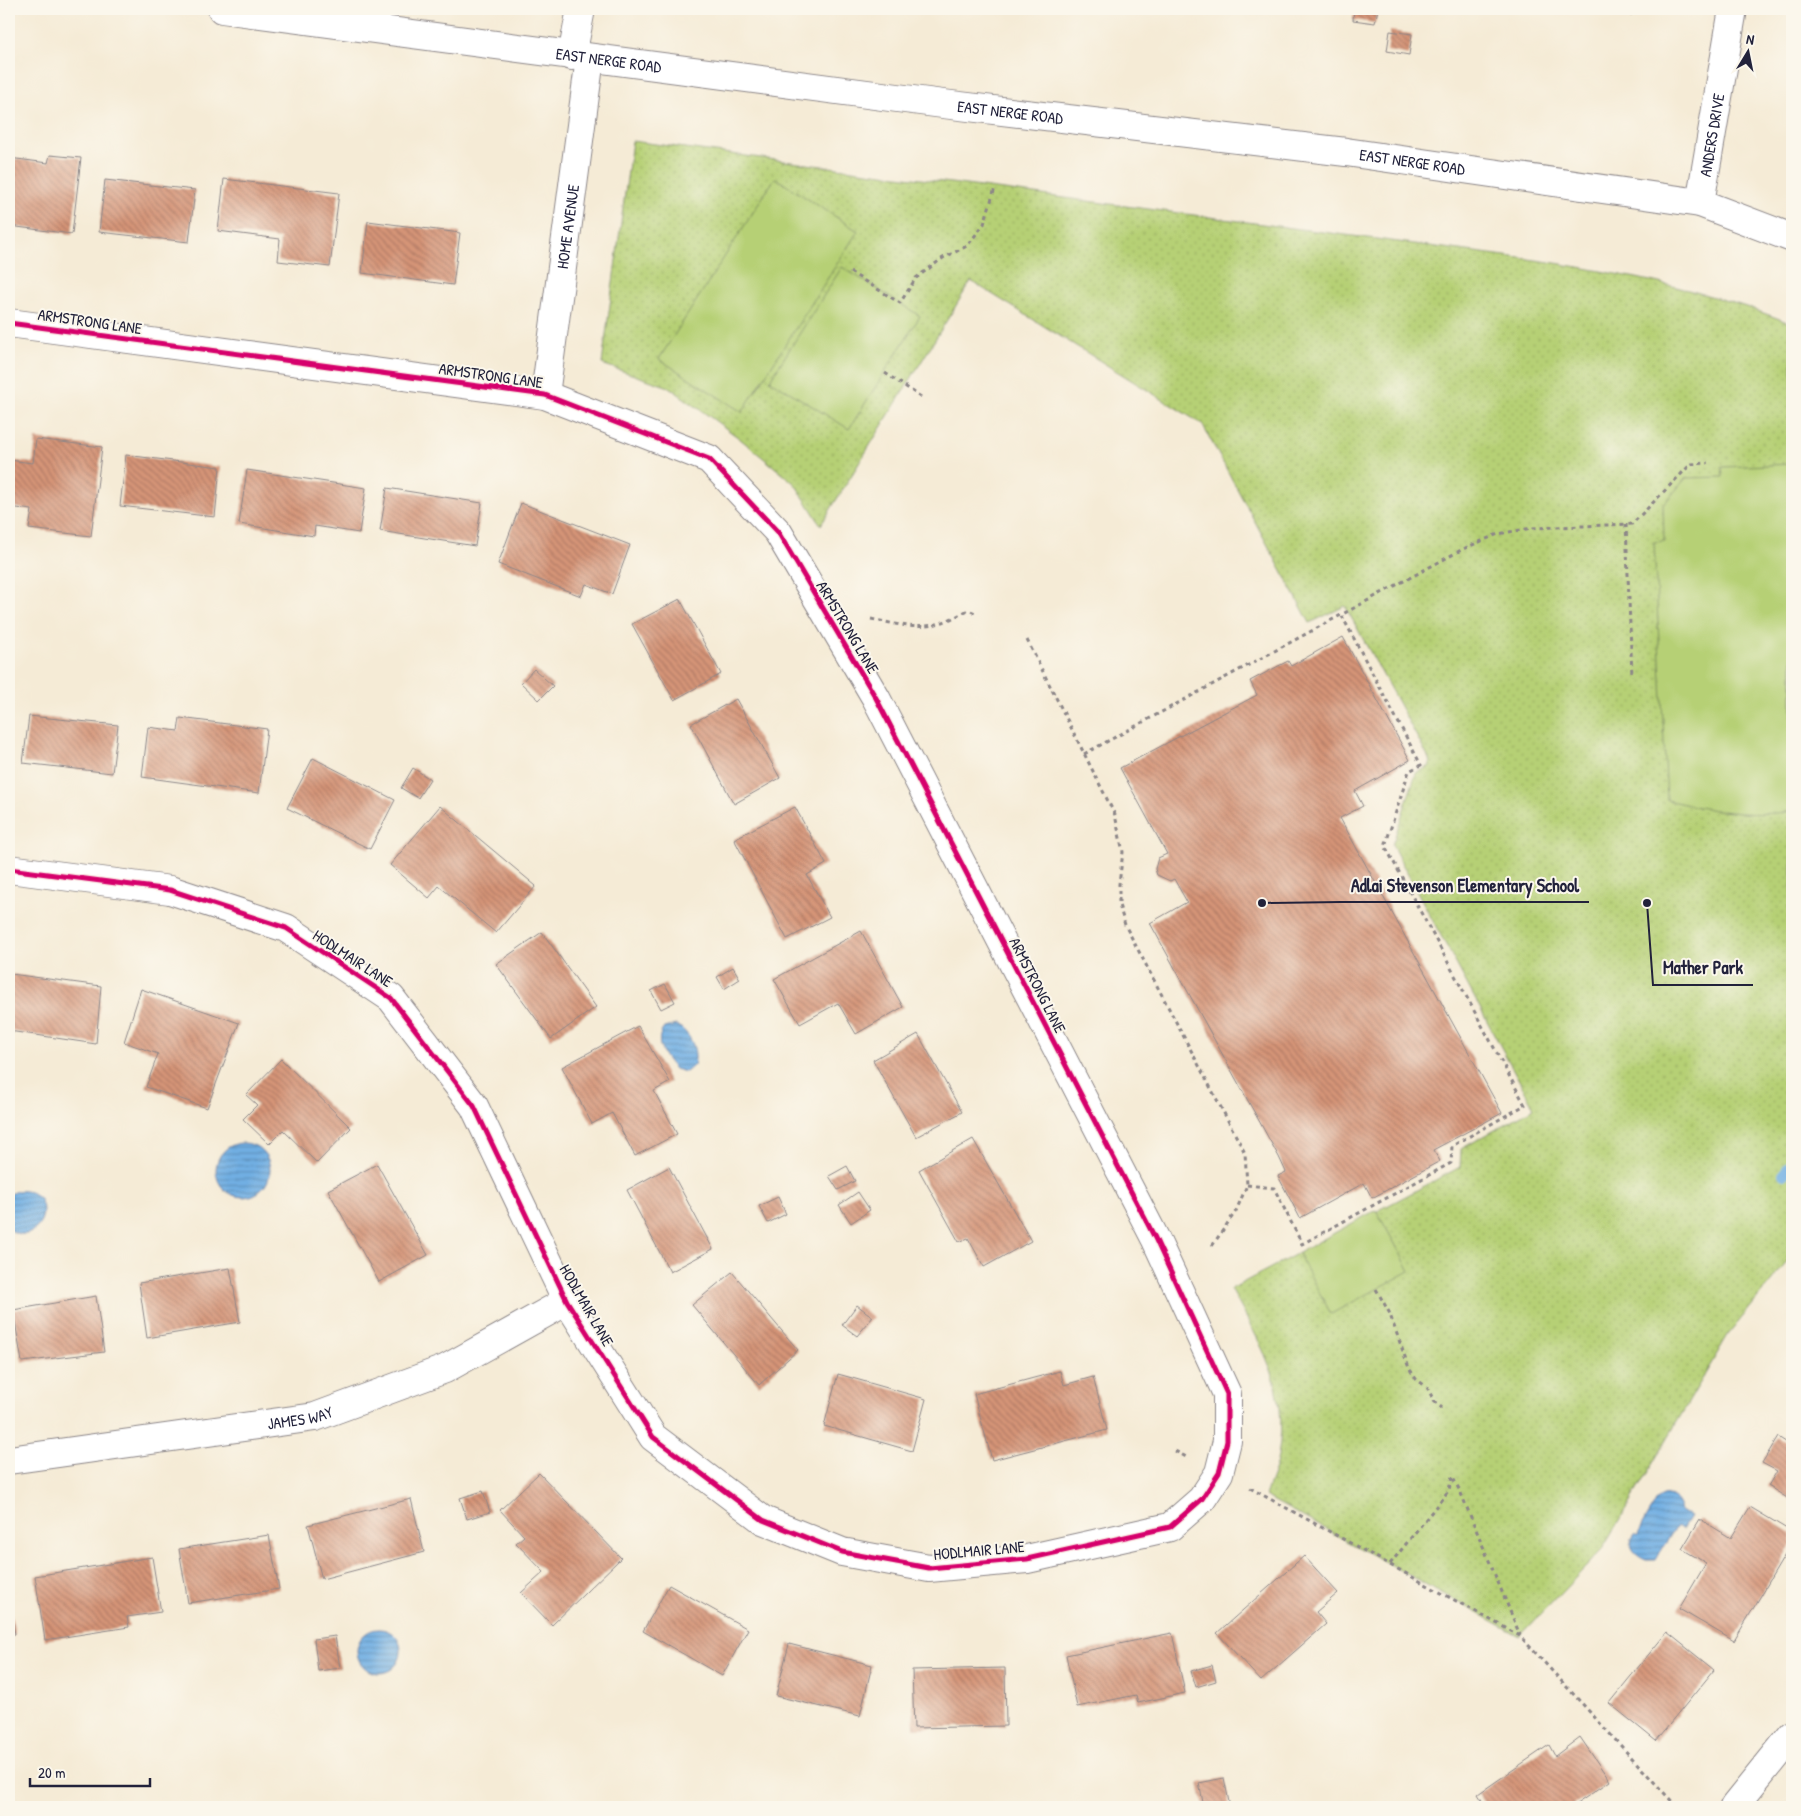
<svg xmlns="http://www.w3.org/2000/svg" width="1801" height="1816" viewBox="0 0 1801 1816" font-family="'Patrick Hand',sans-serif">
  <defs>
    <pattern id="park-dots" width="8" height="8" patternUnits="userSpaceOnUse" patternTransform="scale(1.25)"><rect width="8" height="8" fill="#b6d075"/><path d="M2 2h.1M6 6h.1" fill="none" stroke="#9cb266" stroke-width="1.8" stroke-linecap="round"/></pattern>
    <pattern id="water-rules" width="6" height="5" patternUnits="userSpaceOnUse" patternTransform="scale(1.25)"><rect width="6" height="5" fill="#71afe3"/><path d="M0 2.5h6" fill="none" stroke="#5c8eb9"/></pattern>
    <pattern id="building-back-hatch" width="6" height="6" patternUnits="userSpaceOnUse" patternTransform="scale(1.25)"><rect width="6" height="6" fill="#d59477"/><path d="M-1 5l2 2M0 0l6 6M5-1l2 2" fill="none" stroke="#ac7863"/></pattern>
  </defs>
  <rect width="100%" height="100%" fill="#fbf7ec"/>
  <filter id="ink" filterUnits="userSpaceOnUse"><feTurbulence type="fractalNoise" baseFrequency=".02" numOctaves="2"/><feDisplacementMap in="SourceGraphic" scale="10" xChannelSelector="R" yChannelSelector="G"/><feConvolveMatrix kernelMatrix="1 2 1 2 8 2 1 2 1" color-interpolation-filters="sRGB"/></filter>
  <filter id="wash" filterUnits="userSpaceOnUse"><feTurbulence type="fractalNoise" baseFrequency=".0096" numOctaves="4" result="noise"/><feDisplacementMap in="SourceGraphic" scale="20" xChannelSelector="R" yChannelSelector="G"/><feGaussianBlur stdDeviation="1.12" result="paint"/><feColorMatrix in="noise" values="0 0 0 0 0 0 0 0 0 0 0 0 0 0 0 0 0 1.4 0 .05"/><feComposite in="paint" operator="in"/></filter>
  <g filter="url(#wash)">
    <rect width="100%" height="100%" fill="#f5ebd6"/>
    <!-- park -->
    <path fill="url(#park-dots)" stroke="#6c7958" d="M632,141l911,120c85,14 169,30 249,63v932l-64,79 -126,215 -82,86 -255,-140c4,-13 11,-27 13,-40 12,-69 -17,-110 -47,-167l229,-122 1,-18 73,-41 -142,-263 24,-72 14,-7 -1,-7 -84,-153 -35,17 -108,-199 -231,-143 -150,244 -26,-41 -56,-46 -70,-51 -67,-23z"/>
    <!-- pitch -->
    <g fill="#b6d075" stroke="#6c7958">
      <polygon points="775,178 858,231 742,412 659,359"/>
      <polygon points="842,267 920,316 849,429 770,380"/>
      <path d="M1792,464v347c-42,7 -84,-1 -125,-11l-13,-258 10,-1 -1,-36 23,-27 37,-1 -1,-10z"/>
      <polygon points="1376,1210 1410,1271 1331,1314 1298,1253"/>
    </g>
    <!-- water -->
    <g fill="url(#water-rules)" stroke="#4a688f">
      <path d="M676,1025c14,7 22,25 18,40l-8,7 -11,-3c-11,-12 -22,-27 -11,-41z"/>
      <circle cx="243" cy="1170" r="27"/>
      <path d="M16,1191c46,-5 26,62 -7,38v-34z"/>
      <path d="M1664,1495c11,2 14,6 17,16l9,5 -8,13 -6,-3 -20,34h-10c-12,-5 -22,-15 -11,-26l2,2 20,-36z"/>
      <circle cx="379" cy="1651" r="22"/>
    </g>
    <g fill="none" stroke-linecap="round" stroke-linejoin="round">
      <!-- stream -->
      <polyline stroke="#71afe3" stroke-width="12" points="1784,1174 1792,1164"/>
    </g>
    <g id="blocks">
      <!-- building -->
      <g fill="url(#building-back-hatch)">
        <polygon points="1354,9 1378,9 1375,23 1353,20"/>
        <polygon points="1600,9 1633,9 1632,15"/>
        <polygon points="1390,31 1412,34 1409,55 1387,51"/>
        <polygon points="50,155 81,158 72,234 9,226 9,158 48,163"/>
        <polygon points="224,179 339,193 330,267 278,261 280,239 218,231"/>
        <polygon points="105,180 195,190 189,242 99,232"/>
        <polygon points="368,221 460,233 453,285 362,273"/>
        <polygon points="36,439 102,447 91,536 29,529 32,510 9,507 9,460 33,463"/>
        <polygon points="126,455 220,467 215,517 120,506"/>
        <polygon points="247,470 366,488 359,533 315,526 314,536 239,524"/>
        <polygon points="387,488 482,503 475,546 380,531"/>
        <polygon points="521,503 630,545 612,594 586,584 581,596 498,564"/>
        <polygon points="680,599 721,674 674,700 632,624"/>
        <polygon points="1343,637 1410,760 1355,791 1363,806 1340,818 1502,1113 1433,1150 1440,1161 1372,1198 1364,1183 1300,1218 1278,1176 1286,1172 1279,1157 1150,923 1187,902 1174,879 1170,881 1157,875 1155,869 1158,858 1167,854 1120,768 1257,695 1250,681 1288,661 1291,666"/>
        <polygon points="534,669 553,686 539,700 521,683"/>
        <polygon points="736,699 780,778 734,804 691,724"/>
        <polygon points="29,716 118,725 112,773 23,763"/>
        <polygon points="180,718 267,729 259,793 142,777 148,727 178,731"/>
        <polygon points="313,758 395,800 370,849 287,808"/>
        <polygon points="413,768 430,779 418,798 401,788"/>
        <polygon points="440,806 536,886 496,933 439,886 429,898 390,865"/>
        <polygon points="795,807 826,864 807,875 830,917 787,939 734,839"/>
        <polygon points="861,931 903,1007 856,1034 838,1003 800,1024 774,979"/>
        <polygon points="542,932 596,1007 551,1039 496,964"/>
        <polygon points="733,967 740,979 724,989 717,977"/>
        <polygon points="11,974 101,986 96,1044 9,1031"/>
        <polygon points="665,984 675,1002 661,1009 651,991"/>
        <polygon points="141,989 239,1023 207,1108 146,1087 158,1054 124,1042"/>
        <polygon points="638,1026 670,1082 654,1091 677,1134 635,1156 612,1113 592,1124 562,1067"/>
        <polygon points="918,1034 962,1112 916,1137 873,1060"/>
        <polygon points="281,1059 351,1128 317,1163 283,1130 269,1144 243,1119 257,1105 246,1095"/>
        <polygon points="973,1139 1031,1241 984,1267 968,1238 959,1242 919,1170"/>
        <polygon points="377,1164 428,1255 379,1282 328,1190"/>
        <polygon points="847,1166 855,1181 838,1190 829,1176"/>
        <polygon points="669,1167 713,1249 670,1272 627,1190"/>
        <polygon points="858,1192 870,1210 851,1223 839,1205"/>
        <polygon points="778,1197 786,1214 768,1223 759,1206"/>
        <polygon points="230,1268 240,1322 147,1338 139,1283"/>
        <polygon points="732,1272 798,1350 759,1385 692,1305"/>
        <polygon points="96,1296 104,1352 22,1362 13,1310"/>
        <polygon points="857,1305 873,1317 857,1336 842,1325"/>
        <polygon points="1060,1371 1064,1385 1093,1377 1107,1430 992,1460 974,1394"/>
        <polygon points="838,1374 926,1399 912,1451 824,1426"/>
        <polygon points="1778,1437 1792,1446 1792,1501 1768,1486 1777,1471 1762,1463"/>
        <polygon points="539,1473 621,1558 552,1625 521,1593 544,1572 516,1543 524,1536 500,1510"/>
        <polygon points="483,1491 490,1512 467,1519 460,1498"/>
        <polygon points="411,1499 424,1552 322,1579 308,1525"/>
        <polygon points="1750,1507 1792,1532 1792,1543 1734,1641 1679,1609 1706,1563 1682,1549 1700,1519 1731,1538"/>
        <polygon points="269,1535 279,1589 188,1603 179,1549"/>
        <polygon points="1304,1556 1338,1593 1316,1612 1326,1624 1261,1681 1217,1633"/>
        <polygon points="152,1557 161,1612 127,1617 129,1627 45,1640 35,1576"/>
        <polygon points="669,1585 748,1629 722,1676 643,1631"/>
        <polygon points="9,1605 15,1634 9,1635"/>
        <polygon points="1667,1632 1714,1670 1656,1741 1609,1703"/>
        <polygon points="1172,1633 1185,1693 1138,1703 1136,1695 1077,1707 1066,1655"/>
        <polygon points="335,1636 340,1668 318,1671 314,1639"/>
        <polygon points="789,1644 872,1665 860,1716 776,1696"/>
        <polygon points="1212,1665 1216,1681 1196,1687 1191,1671"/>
        <polygon points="1005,1668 1006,1726 914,1728 912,1670"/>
        <polygon points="1580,1737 1610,1781 1572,1807 1486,1807 1478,1794 1549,1745 1555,1756"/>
        <polygon points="1224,1778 1230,1807 1204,1807 1199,1783"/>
      </g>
    </g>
  </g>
  <g filter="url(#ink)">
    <use href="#blocks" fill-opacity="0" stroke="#8c8688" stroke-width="1"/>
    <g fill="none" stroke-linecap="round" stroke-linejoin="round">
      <defs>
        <g id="street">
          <polyline points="572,56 581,9"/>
          <path id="s1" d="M1700,203l33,-194"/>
          <polyline points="9,323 545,395 709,459 778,532 876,698 1155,1238 1227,1394 1227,1441 1219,1473 1202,1499 1170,1527 1027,1559 929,1568 842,1552 763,1520 653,1437 567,1301 474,1106 391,998 286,928 170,890 9,869"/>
          <path id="s2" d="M545,395l45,-337"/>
          <path id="s3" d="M9,1460l306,-43 130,-48 122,-68"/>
          <polyline points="1734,1807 1792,1735"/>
        </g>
        <g id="secondary">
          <path id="s4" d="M222,9l721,95 403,48 354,51 92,35"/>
        </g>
      </defs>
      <!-- street casing -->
      <use href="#street" stroke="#8c8688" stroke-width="30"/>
      <!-- secondary casing -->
      <use href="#secondary" stroke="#8c8688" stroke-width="30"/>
      <!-- path -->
      <g stroke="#8c8688" stroke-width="3" stroke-dasharray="4 4" stroke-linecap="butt">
        <polyline points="850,272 900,303 916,278 943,258 967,246 984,224 995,188"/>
        <polyline points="885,373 921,397"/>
        <polyline points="1626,524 1632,676"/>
        <path d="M871,619c43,9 57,14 97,-9l10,4"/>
        <polyline points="1027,640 1115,815 1123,852 1119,884 1119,905 1125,925 1245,1153 1247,1185 1236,1211 1210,1249"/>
        <polyline points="1084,754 1463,549 1498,534 1532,528 1632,524 1691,464 1708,463"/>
        <polyline points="1247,1185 1274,1188 1302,1244 1451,1163 1452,1146 1525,1105 1385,846 1409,771 1421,765 1342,616"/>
        <polyline points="1376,1289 1389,1312 1409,1368 1416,1379 1427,1387 1434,1401 1442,1408"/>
        <polyline points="1175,1451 1188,1458"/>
        <polyline points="1250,1488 1520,1636 1677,1807"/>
        <polyline points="1390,1564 1449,1490 1452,1476 1460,1491 1520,1635"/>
      </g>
      <!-- street -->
      <use href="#street" stroke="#fff" stroke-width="28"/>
      <!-- secondary -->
      <use href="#secondary" stroke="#fff" stroke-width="28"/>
      <defs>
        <polyline id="cycleway" points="9,323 545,395 709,459 778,532 876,698 1155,1238 1227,1394 1227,1441 1219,1473 1202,1499 1170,1527 1027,1559 929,1568 842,1552 763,1520 653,1437 567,1301 474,1106 391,998 286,928 170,890 9,869"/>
      </defs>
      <!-- cycleway casing -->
      <use href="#cycleway" stroke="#fbf7ec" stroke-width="8"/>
      <!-- cycleway -->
      <use href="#cycleway" stroke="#d6006c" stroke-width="5"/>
    </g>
  </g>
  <g text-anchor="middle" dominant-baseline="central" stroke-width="4" stroke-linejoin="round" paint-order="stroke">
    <!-- street labels -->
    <g font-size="16" fill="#22223b" stroke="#fbf7ec">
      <text stroke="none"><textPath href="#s4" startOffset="390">EAST NERGE ROAD</textPath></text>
      <text stroke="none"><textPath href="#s4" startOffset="795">EAST NERGE ROAD</textPath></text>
      <text stroke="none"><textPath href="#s1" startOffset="69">ANDERS DRIVE</textPath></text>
      <text stroke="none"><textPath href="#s4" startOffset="1200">EAST NERGE ROAD</textPath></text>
      <text stroke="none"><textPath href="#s2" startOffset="170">HOME AVENUE</textPath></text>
      <text transform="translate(90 321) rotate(8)">ARMSTRONG LANE</text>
      <text transform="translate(491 375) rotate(8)">ARMSTRONG LANE</text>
      <text transform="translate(848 627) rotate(59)">ARMSTRONG LANE</text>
      <text transform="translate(353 958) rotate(33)">HODLMAIR LANE</text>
      <text transform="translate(1038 985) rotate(63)">ARMSTRONG LANE</text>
      <text transform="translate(587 1305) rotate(60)">HODLMAIR LANE</text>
      <text stroke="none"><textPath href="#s3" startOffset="294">JAMES WAY</textPath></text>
      <text transform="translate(979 1550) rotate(-5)">HODLMAIR LANE</text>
    </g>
  </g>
  <!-- callouts -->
  <path fill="none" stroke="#22223b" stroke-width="2" d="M1262 903L1341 902H1589M1647 903L1653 985H1753"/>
  <g fill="#22223b" stroke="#fbf7ec" stroke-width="2">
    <circle cx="1262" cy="903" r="5"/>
    <circle cx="1647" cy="903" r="5"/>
  </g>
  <g font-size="18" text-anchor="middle" font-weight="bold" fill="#22223b" stroke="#fbf7ec" stroke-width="4" stroke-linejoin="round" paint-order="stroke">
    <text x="1465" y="892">Adlai Stevenson Elementary School</text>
    <text x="1703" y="974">Mather Park</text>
  </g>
  <!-- margin -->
  <rect width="1801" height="1816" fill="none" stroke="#fbf7ec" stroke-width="30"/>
  <!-- north arrow -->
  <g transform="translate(1748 52) rotate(10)" stroke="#fbf7ec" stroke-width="4" paint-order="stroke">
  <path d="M0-4L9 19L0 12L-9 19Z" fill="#22223b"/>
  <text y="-8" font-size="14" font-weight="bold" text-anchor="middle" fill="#22223b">N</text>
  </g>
  <!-- scale -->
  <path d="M30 1778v8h120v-8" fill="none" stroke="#22223b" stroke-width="2.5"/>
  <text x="38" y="1778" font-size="15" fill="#22223b" stroke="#fbf7ec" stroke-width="4" paint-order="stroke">20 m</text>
</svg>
